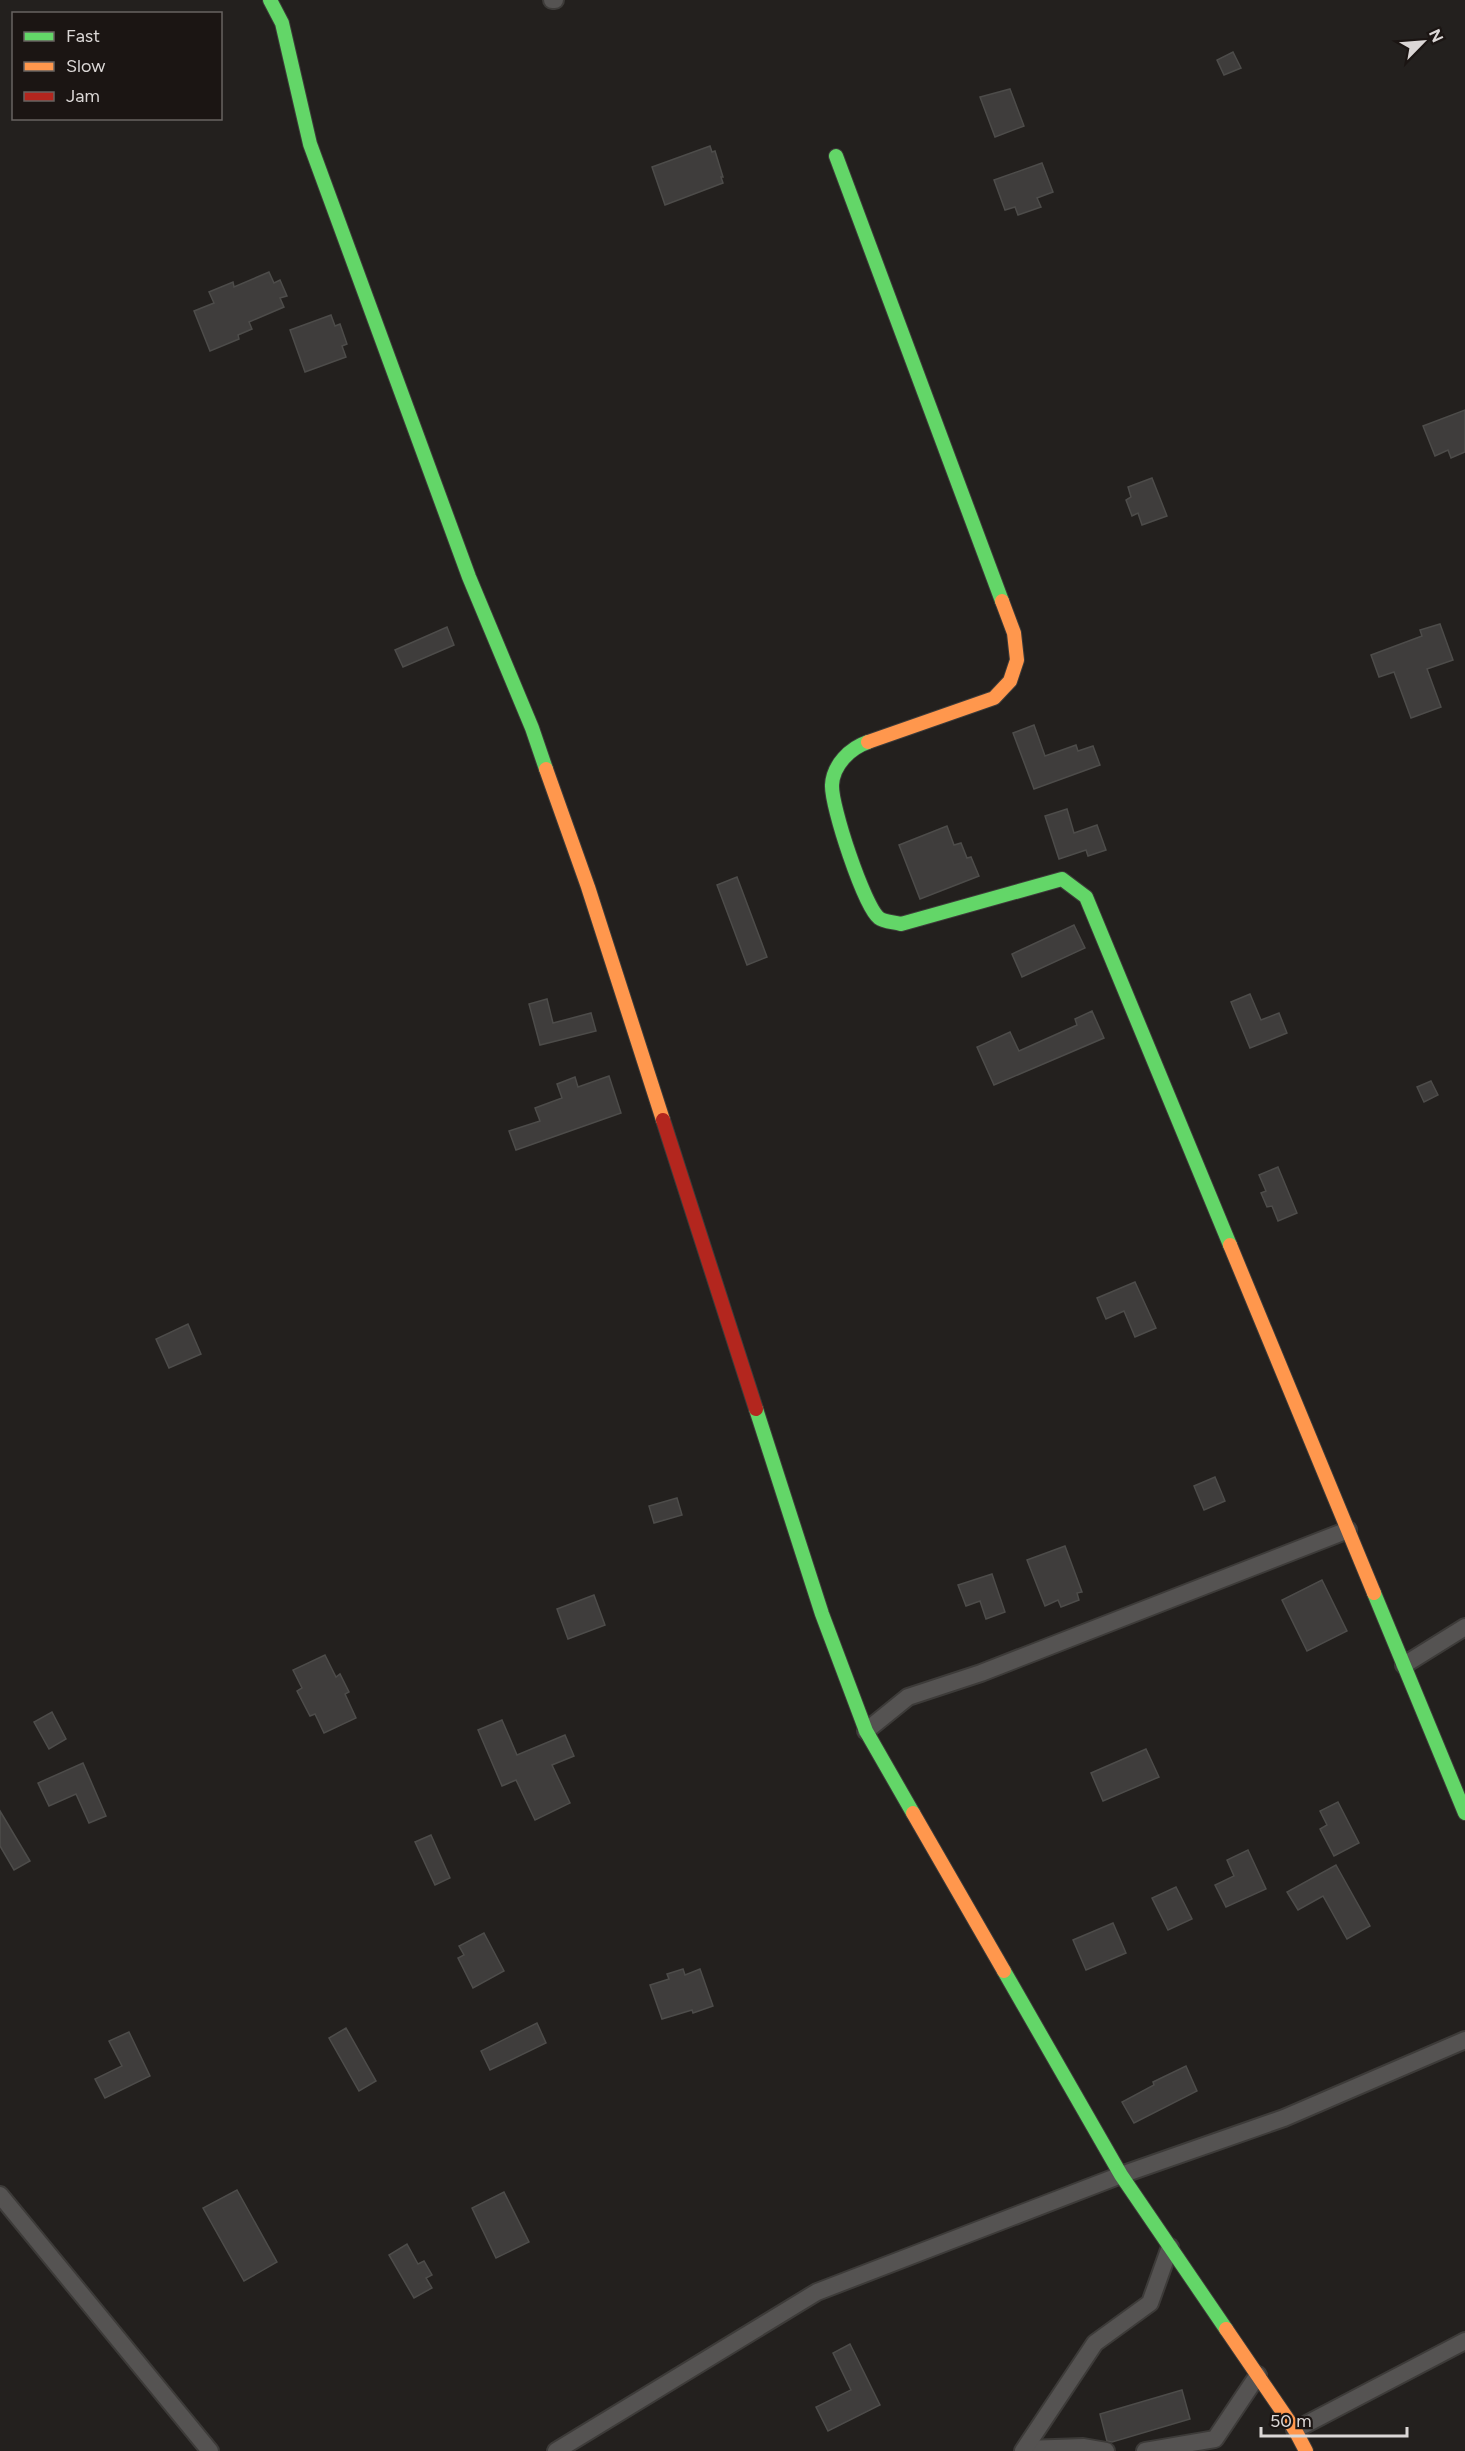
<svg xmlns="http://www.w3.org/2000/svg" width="1465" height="2451" viewBox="0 0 1465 2451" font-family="Figtree,sans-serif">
  <rect width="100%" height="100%" fill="#23201e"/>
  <!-- building -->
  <g fill="#3f3d3c" stroke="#4d4c4a" stroke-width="1.5">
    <polygon points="1233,52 1241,68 1224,75 1217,60"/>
    <polygon points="1010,89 1024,126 995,137 980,97"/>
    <polygon points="710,146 712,152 715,151 723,177 721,177 723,183 665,205 652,167"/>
    <polygon points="1042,163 1053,192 1037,198 1041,207 1018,215 1015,207 1005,210 994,180"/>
    <polygon points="269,272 274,283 280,280 287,296 280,298 284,307 249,322 252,329 238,335 239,339 210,351 194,311 214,303 209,292 233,282 234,287"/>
    <polygon points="331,315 335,326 340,324 347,344 342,346 346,357 305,372 290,330"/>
    <polygon points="1465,410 1465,452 1451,458 1448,450 1435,456 1423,426"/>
    <polygon points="1152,478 1167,516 1142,525 1138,513 1132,516 1126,500 1131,497 1128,487"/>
    <polygon points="1440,624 1453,660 1427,669 1441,707 1411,718 1394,672 1379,677 1371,655 1422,636 1420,630"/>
    <polygon points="447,627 454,645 403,667 395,650"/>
    <polygon points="1034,725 1045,756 1076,745 1078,751 1093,746 1100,765 1034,789 1013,733"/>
    <polygon points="1067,809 1074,833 1097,825 1106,850 1088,856 1086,850 1059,859 1045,816"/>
    <polygon points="947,826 954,845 961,843 967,858 971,857 979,876 920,899 899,845"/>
    <polygon points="737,877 767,957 747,965 717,885"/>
    <polygon points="1074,925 1085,948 1022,977 1012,954"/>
    <polygon points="1250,994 1261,1020 1279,1013 1287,1033 1250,1048 1231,1002"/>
    <polygon points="547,999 553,1023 591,1013 596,1031 540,1045 529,1004"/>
    <polygon points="1092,1011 1104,1038 994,1085 977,1047 1010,1032 1019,1051 1077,1025 1075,1019"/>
    <polygon points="609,1076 621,1113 516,1150 509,1131 540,1121 535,1108 562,1098 557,1084 575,1077 578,1087"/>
    <polygon points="1431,1081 1438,1095 1424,1102 1417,1087"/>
    <polygon points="1278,1167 1297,1213 1278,1221 1272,1206 1267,1207 1261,1193 1266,1191 1259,1175"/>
    <polygon points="1135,1282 1156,1328 1135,1337 1124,1311 1106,1319 1097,1298"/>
    <polygon points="188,1324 201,1354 169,1368 156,1339"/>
    <polygon points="1215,1477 1225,1501 1204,1510 1194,1486"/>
    <polygon points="677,1498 682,1515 654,1523 649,1506"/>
    <polygon points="1065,1546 1082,1592 1077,1593 1079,1600 1061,1607 1058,1600 1045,1606 1027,1560"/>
    <polygon points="992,1574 1005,1612 986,1619 980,1601 966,1606 958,1585"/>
    <polygon points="1322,1580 1347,1631 1307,1651 1282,1600"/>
    <polygon points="594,1595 605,1625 568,1639 557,1609"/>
    <polygon points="325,1655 336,1677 340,1674 349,1692 345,1694 356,1718 324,1733 315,1714 310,1716 297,1691 302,1688 293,1670"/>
    <polygon points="52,1712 66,1739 49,1749 34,1722"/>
    <polygon points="502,1720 517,1755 565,1735 574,1756 552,1765 570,1803 535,1820 516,1780 502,1786 478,1730"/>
    <polygon points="1146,1749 1159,1777 1103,1801 1091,1773"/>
    <polygon points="83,1763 106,1816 89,1823 76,1794 49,1806 38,1783"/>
    <polygon points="1338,1802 1359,1843 1334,1856 1320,1829 1327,1825 1320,1811"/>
    <polygon points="0,1811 30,1861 14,1870 0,1846"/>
    <polygon points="431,1835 450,1878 435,1885 415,1842"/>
    <polygon points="1248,1850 1266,1889 1226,1907 1215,1885 1234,1876 1227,1860"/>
    <polygon points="1336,1865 1370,1926 1347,1939 1323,1896 1298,1910 1287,1892"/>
    <polygon points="1176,1887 1192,1919 1168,1930 1152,1898"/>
    <polygon points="1113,1923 1126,1953 1086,1970 1073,1940"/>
    <polygon points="484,1933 504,1971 473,1988 458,1958 464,1955 459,1946"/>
    <polygon points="683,1969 685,1975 700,1969 713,2006 693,2013 692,2010 662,2019 650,1985 669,1979 667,1974"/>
    <polygon points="537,2023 546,2043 490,2070 481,2051"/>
    <polygon points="346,2028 376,2081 359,2091 329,2038"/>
    <polygon points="129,2032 150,2076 105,2098 95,2079 122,2066 109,2041"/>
    <polygon points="1186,2066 1197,2091 1134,2123 1122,2102 1154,2085 1153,2082"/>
    <polygon points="237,2190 277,2262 244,2281 203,2208"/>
    <polygon points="504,2192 529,2242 496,2258 472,2208"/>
    <polygon points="407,2244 418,2264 424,2261 432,2275 426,2278 432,2288 414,2298 389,2255"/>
    <polygon points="850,2344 880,2405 828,2431 816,2407 851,2390 833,2353"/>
    <polygon points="1182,2390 1190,2419 1112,2442 1107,2441 1100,2414"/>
  </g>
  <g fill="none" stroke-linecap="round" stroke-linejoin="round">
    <defs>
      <g id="street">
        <polyline points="552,0 555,0"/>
        <polyline points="1404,1665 1465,1627"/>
        <polyline points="866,1731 908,1697 981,1673 1348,1530"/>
        <polyline points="0,2195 210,2451"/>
        <polyline points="1295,2430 1465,2341"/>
        <polyline points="1026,2449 1083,2447 1106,2451"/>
        <polyline points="556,2451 817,2292 1121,2175 1284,2118 1465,2040"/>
        <polyline points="1023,2451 1095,2343 1150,2303 1170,2247"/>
        <polyline points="1145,2451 1215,2439 1258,2375"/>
      </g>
      <g id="fast">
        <polyline points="270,0 282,23 310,144 469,577 532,728 546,769"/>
        <polyline points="836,156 1002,601"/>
        <path d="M868,742c-18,6 -35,23 -36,43 -1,21 32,121 47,133 5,4 16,4 22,6l161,-45 24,18 144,348"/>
        <polyline points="756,1409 822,1614 866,1731 913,1813"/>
        <polyline points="1374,1593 1465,1813"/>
        <polyline points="1004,1971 1121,2175 1226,2329"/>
      </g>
      <g id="slow">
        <polyline points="868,742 994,698 1010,681 1017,660 1014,633 1002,601"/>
        <polyline points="546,769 588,887 663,1120"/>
        <polyline points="1230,1245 1374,1593"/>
        <polyline points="913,1813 1004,1971"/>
        <polyline points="1226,2329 1295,2430 1306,2451"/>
      </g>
      <polyline id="jam" points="663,1120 756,1409"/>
    </defs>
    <!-- street casing -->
    <use href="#street" stroke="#3d3b39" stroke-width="20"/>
    <!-- fast casing -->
    <use href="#fast" stroke="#3d3b39" stroke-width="16"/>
    <!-- slow casing -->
    <use href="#slow" stroke="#3d3b39" stroke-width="16"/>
    <!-- jam casing -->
    <use href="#jam" stroke="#3d3b39" stroke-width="16"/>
    <!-- street -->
    <use href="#street" stroke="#555352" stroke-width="16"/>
    <!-- fast -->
    <use href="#fast" stroke="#63d668" stroke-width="14"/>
    <!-- slow -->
    <use href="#slow" stroke="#ff974d" stroke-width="14"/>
    <!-- jam -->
    <use href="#jam" stroke="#b3261e" stroke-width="14"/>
  </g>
  <!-- legend -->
  <rect x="12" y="12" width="210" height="108" fill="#1b1513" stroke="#686361" stroke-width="1.5"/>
  <rect x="24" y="32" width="30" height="9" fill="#63d668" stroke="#686361" stroke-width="1.5"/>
  <text x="66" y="42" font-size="18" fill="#dbd7d6">Fast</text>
  <rect x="24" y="62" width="30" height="9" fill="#ff974d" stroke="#686361" stroke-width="1.5"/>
  <text x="66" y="72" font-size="18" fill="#dbd7d6">Slow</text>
  <rect x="24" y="92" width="30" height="9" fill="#b3261e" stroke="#686361" stroke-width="1.5"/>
  <text x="66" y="102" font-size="18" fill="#dbd7d6">Jam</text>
  <!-- north arrow -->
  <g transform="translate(1423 42) rotate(65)" stroke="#1b1513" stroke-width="4.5" paint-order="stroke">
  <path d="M0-4.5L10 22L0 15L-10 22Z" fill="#dbd7d6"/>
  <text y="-9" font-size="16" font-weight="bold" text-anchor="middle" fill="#dbd7d6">N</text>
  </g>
  <!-- scale -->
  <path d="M1261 2427v9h146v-9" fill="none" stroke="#dbd7d6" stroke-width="3"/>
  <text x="1270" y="2427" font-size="18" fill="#dbd7d6" stroke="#1b1513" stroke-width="4.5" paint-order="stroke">50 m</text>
</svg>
